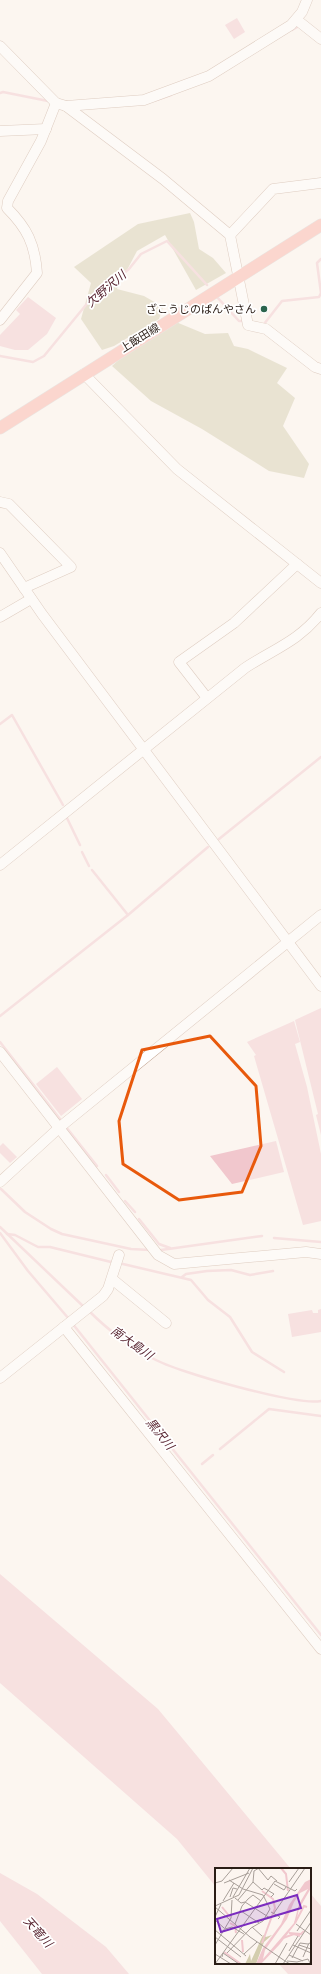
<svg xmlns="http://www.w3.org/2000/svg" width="321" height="1974" viewBox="0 0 321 1974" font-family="'Roboto Condensed','Noto Sans JP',sans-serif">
  <rect width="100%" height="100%" fill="#fcf5f0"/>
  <!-- green -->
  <g fill="#d3cdae">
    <polygon points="190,213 194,222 199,249 213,258 226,273 196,290 165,235 137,251 117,289 144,296 163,307 159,319 114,346 102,350 81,319 91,283 74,267 138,224"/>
    <polygon points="176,322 205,334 228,333 234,346 248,349 287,368 277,383 295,398 283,426 309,464 304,478 269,471 202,429 151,401 112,366 123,356"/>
  </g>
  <!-- water -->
  <g fill="#f1c7cd">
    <polygon points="237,18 245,32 234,39 225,25"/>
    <polygon points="28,297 56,318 47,334 28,350 15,350 0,346 0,335 20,314 16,310"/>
    <polygon points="321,1008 321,1135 316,1115 318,1114 295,1020"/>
    <polygon points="294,1021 300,1042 295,1044 307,1087 321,1154 321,1221 303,1225 254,1056 256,1055 247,1042"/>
    <polygon points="57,1067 82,1099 61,1116 36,1084"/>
    <polygon points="276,1141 284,1172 232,1184 210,1156"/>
    <polygon points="3,1143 17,1157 10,1163 0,1153 0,1146"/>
    <polygon points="321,1309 321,1332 292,1337 288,1314 312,1310 313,1313 318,1313 318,1310"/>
    <polygon points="0,1574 158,1709 291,1869 216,1869 216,1887 177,1839 0,1683"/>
    <polygon points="0,1873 37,1894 106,1947 129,1974 42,1974 0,1921"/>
    <polygon points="310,1893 321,1906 321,1974 288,1974 278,1963 310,1963"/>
  </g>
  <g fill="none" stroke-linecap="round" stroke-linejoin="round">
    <!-- stream -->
    <g stroke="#f1c7cd" stroke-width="2.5">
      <polyline points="292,30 299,26"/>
      <polyline points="0,93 3,92 48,101"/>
      <polyline points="156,100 171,95"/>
      <polyline points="216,296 239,321 245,321"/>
      <polyline points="264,324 282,301 319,297 321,293 317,263 321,259"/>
      <polyline points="0,356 33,362 44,356 90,300 129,269 141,254 167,241 207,285"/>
      <polyline points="0,724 12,715 63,805"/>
      <polyline points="66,816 80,845"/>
      <polyline points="219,839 321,757"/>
      <polyline points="82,852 89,866"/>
      <polyline points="92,870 128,915"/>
      <polyline points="0,1016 128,915 208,847"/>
      <polyline points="0,1042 60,1119"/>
      <polyline points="66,1127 97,1166"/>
      <polyline points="106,1175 119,1192"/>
      <polyline points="1,1189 25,1212 51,1229 62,1234 131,1249 150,1250"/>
      <polyline points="125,1201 135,1212"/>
      <polyline points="139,1219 159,1244 170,1248"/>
      <polyline points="0,1227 84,1307"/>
      <polyline points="0,1233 28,1271 69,1319"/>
      <polyline points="7,1234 15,1235 38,1247 50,1247 111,1262"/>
      <polyline points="274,1238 321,1242"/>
      <polyline points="161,1250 262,1236"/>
      <polyline points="123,1264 191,1280 208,1300 230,1317 252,1352 284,1372"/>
      <polyline points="182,1277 186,1274 207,1271 231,1270 250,1275 273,1271"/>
      <path d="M88,1310c19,19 42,37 66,49 23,13 143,47 167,42"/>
      <polyline points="72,1323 321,1635"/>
      <polyline points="220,1449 269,1409 321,1416"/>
      <polyline points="202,1464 213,1455"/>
    </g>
    <defs>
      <g id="minor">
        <polyline points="297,20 321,39"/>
        <polyline points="0,46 56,103 66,106 144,100 209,76 291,25 302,12 307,0"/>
        <polyline points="66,106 163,179 230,235 248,325 266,329 315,367 321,369"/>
        <polyline points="0,131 46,129"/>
        <polyline points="230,235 273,189 321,183"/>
        <path d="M0,320l37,-47c-2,-29 -10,-45 -30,-65l1,-7 33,-60 15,-38"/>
        <polyline points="84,374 177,469 321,583"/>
        <polyline points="0,502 9,504 71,567 24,588"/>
        <polyline points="0,553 42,614 321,986"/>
        <polyline points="0,617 31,599"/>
        <polyline points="207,698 179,662 234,623 297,564"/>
        <path d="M0,865l245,-197c29,-19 54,-27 76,-55"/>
        <polyline points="0,1052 158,1255 174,1264 306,1252 321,1254"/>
        <polyline points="0,1182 60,1127 321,915"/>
        <polyline points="112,1279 166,1323"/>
        <polyline points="64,1327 321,1649"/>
        <polyline points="0,1378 103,1296 108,1289 119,1255"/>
      </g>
      <polyline id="major" points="0,428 321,225"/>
    </defs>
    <!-- minor casing -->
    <use href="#minor" stroke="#bc9c88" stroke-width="11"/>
    <!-- major casing -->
    <use href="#major" stroke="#d4d2d0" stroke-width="13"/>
    <!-- minor -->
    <use href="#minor" stroke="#fff" stroke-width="10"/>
    <!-- major -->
    <use href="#major" stroke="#fbb0a4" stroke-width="12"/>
  </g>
  <!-- marked area -->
  <path d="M0 0H321V1974H0ZM210,1036l46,50 5,60 -19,46 -63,8 -56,-36 -4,-43 23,-71z" fill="#fcf5f0" fill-opacity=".55" fill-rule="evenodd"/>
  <path fill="none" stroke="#e8590c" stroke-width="3" stroke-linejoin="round" d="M210,1036l46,50 5,60 -19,46 -63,8 -56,-36 -4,-43 23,-71z"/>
  <!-- markers -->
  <circle fill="#2a644d" stroke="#fff" stroke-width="1.5" cx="264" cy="309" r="4"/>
  <g text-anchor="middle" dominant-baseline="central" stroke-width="3.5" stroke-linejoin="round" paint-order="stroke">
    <!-- poi labels -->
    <g font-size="11" fill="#2a1d16" stroke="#fff" text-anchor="end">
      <text x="256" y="309">ざこうじのぱんやさん</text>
    </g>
    <!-- street labels -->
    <g font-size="11" fill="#2a1d16" stroke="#fff">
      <text transform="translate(140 338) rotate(-32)">上飯田線</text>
    </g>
    <!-- water labels -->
    <g font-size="12" font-style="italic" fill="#57232f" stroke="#fff">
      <text transform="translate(106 289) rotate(-41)">欠野沢川</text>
      <text transform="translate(132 1343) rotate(35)">南大島川</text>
      <text transform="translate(160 1434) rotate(51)">黒沢川</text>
      <text transform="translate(38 1932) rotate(48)">天竜川</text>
    </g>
  </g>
  <!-- overview -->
  <g transform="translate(215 1868)">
    <rect width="96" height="96" fill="#fcf5f0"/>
    <path d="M48,67l3,2 6,-2 -8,7 -8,22h-11l5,-10 1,7z" fill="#d3cdae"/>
    <path d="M96,11v9l-12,21 -3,14 -16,21 -19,20h-5l7,-16 18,-24 8,-19 16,-23zM93,21l-9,15 -5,19 -31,36 2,-9 22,-31 7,-17 6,-9z" fill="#f1c7cd" fill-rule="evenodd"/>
    <path fill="none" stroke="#f1c7cd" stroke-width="2" d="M66,0l5,6 2,17M7,39l8,10M15,55l5,3 1,7M80,55l9,-17 3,1M74,65l12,1 3,-3M68,70l11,-4 6,2M27,72l1,12M47,75l13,-35 -2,-9 -11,-8M9,84l17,12"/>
    <path fill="none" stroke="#a89f99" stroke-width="1" d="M43,0l10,12 3,-4 6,5M44,0l-5,3 -1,11 9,8 2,-2 10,6 -3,3M74,14l10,-14M0,15l7,-2 11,-13M9,15l25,-10M59,16l10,6 2,-3M15,29l3,-9 4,1M18,29l17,-29M20,30l6,5 4,-1 25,16M23,32l15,-18M8,33l11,-18M0,38l24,-11 14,-27M0,39l35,30 35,24 -2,3M26,43l18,12M56,44l9,5 -2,2M59,45l31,-45M0,49l6,-13M0,52l9,8M20,56l7,-18 6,-7 5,-4 8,6M81,56l15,11M37,59l10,9M10,61l7,-2 12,7M0,62l31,26M82,63l14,-21M0,69l26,20M0,77l16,-27 1,-18M78,77l18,8M84,77l12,4M74,83l9,-15M12,85l24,-25 12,-7 7,-12 -7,-14 -20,-6 -14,-9M0,86l16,10M29,86l13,-12M74,87l14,6M7,89l1,-4 16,11M88,89l6,-14 2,1M77,90l8,-15 8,1M72,93l10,1 11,-3 2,4M0,96l60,-83 20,10 2,-2M60,96l12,-21M75,96l-5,-3 26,-39"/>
    <path fill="#7b2cbf" fill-opacity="0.15" stroke="#7b2cbf" stroke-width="2" d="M82,27l4,13 -80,24 -4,-13z"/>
    <rect width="96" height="96" fill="none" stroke="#2a1d16" stroke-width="2"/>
  </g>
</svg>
